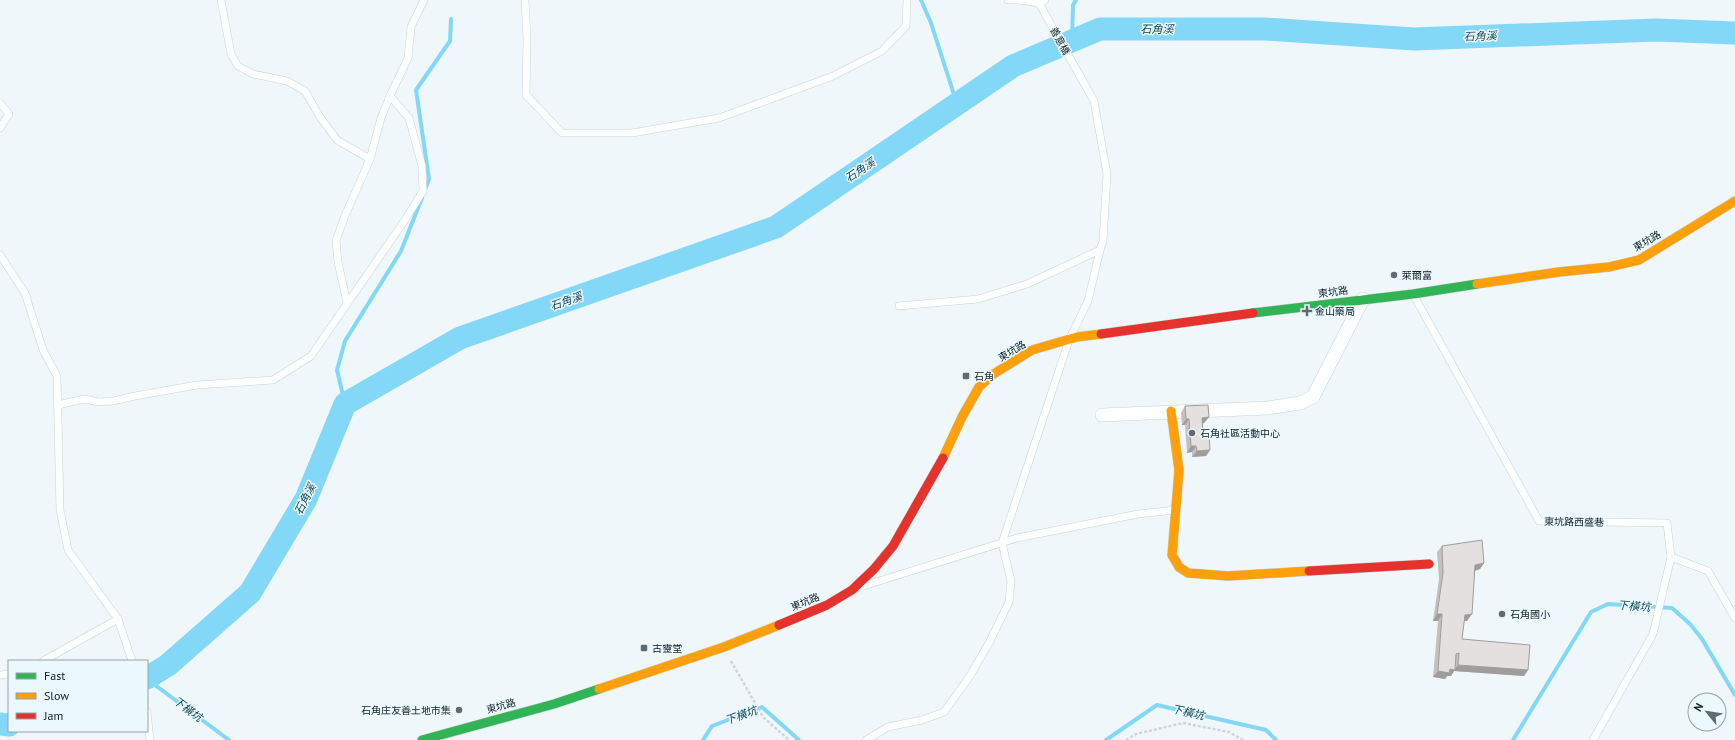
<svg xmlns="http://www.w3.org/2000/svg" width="1735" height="740" viewBox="0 0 1735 740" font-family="'PT Sans','Noto Sans TC',sans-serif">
  <rect width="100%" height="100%" fill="#f0f7fa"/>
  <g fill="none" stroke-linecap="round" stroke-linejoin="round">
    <!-- stream -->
    <g stroke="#83d8f8" stroke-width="4">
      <polyline points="921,0 931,23 957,104"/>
      <polyline points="1072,41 1073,5 1076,0"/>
      <polyline points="425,190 429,179 416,90 450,41 451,19"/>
      <polyline points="345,404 337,370 345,341 401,251 422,198"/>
      <polyline points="147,679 229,740"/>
      <polyline points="703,740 712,726 762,707 799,740"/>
      <polyline points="1106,740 1157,705 1266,730 1276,740"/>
      <polyline points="1513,740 1591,612 1608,604 1672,608 1690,624 1702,639 1735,695"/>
    </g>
    <!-- river -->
    <g stroke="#83d8f8" stroke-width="23">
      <polyline points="147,678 168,665 250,593 306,499 345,404 460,338 776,227 1013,66 1100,29 1265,29 1414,39 1656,30 1735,33"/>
      <polyline points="0,724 9,725"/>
    </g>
    <defs>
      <g id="lane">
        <polyline points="221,0 231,54 238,66 253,74 287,81 305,91 320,117 337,140 370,159"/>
        <polyline points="525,0 527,38 526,95 562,133 632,133 719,118 833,76 882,51 906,26 907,0"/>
        <polyline points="1008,0 1018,0"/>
        <polyline points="1019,0 1039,3 1045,0"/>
        <polyline points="0,103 9,114 0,128"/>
        <polyline points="0,255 25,293 43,350 57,376 60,510 68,550 118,619 43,661"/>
        <polyline points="1413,294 1539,521 1667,523 1671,557 1708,571 1735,618"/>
        <polyline points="347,303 338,262 336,241 344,218 370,159 381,118 390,96 408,58 411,27 424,0"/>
        <polyline points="899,306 978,299 1027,284 1100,250"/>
        <polyline points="58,405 84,399 99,402 113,401 135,396 197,385 273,380 311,356 405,220 423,191 422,166 409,118 390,96"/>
        <polyline points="863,586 1017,538 1138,514 1175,510"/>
        <polyline points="118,619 132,661"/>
        <polyline points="0,675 9,674"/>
        <polyline points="147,712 150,740"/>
        <polyline points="866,740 888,727 922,720 944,712 970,676 990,641 1009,602 1011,581 1002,543 1069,340 1088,301 1100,250 1103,241 1107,174 1094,101 1039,3 1039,0"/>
        <polyline points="1593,740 1653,634 1671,557"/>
      </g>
      <polyline id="street" points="1102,415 1268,408 1300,403 1313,397 1363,299"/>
      <g id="fast">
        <polyline points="1253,313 1413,294 1477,284"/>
        <polyline points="422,740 554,704 599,689"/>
      </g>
      <g id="slow">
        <polyline points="1477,284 1559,272 1609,267 1639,260 1735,201"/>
        <polyline points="1171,411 1179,470 1172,555 1179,567 1188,573 1228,576 1309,571"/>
        <polyline points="943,458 962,417 979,387 992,375 1032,350 1077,337 1101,334"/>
        <polyline points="599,689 724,647 779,625"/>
      </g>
      <g id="jam">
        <polyline points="1101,334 1253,313"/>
        <polyline points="1309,571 1429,564"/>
        <polyline points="779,625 827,605 852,590 874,569 893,546 943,458"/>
      </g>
    </defs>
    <!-- lane casing -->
    <use href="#lane" stroke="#c9d3d8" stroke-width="8"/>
    <!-- street casing -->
    <use href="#street" stroke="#c9d3d8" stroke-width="14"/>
    <!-- fast casing -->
    <use href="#fast" stroke="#c9d3d8" stroke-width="10"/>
    <!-- slow casing -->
    <use href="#slow" stroke="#c9d3d8" stroke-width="10"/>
    <!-- jam casing -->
    <use href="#jam" stroke="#c9d3d8" stroke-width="10"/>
    <!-- path -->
    <g stroke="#d2d4d6" stroke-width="2.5" stroke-dasharray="3 2" stroke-linecap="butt">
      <polyline points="731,661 763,717 789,740"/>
      <polyline points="1126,740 1136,734 1183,723 1229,732 1243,740"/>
    </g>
    <!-- lane -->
    <use href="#lane" stroke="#fdfefe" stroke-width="7"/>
    <!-- street -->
    <use href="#street" stroke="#fdfefe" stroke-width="13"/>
    <!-- fast -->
    <use href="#fast" stroke="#30b455" stroke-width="9"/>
    <!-- slow -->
    <use href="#slow" stroke="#ff9f0a" stroke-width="9"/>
    <!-- jam -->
    <use href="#jam" stroke="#e5322d" stroke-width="9"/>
  </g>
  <!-- wall -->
  <g fill="#c3c1c0">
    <polygon points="1185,406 1209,417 1204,423 1203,424 1203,434 1210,450 1206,456 1192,457 1192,452 1187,453 1185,425 1182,425 1181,413"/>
    <polygon points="1442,546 1484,563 1480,569 1475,571 1467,621 1464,621 1462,639 1528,670 1524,676 1454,671 1451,676 1447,676 1445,679 1433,677 1438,621 1433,621 1439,579 1437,552"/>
  </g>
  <!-- shaded-wall -->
  <g fill="#9f9d9c">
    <polygon points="1209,417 1204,423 1198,424 1202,418"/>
    <polygon points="1186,419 1189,419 1185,425 1182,425"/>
    <polygon points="1191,446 1196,446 1192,452 1187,453"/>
    <polygon points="1210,450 1206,456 1192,457 1197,451"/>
    <polygon points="1484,563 1480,569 1471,572 1475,565"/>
    <polygon points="1437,614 1442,614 1438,621 1433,621"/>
    <polygon points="1472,614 1467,621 1461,621 1465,615"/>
    <polygon points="1458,665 1528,670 1524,676 1454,671 1451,676 1447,676 1445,679 1433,677 1438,671 1450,669 1454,670"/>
  </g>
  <!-- building -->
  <g fill="#e3e0df" stroke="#9f9d9c">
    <polygon points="1208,405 1209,417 1202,418 1203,434 1209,434 1210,450 1197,451 1196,446 1191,446 1189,419 1186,419 1185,406"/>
    <polygon points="1482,540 1484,563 1475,565 1472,614 1465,615 1462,639 1530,645 1528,670 1458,665 1459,653 1456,654 1455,670 1450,669 1449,673 1438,671 1442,614 1437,614 1443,573 1442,546"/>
  </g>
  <!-- markers -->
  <g fill="#5f6b6f" stroke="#ebf9ff" stroke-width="1.5">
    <circle cx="1394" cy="275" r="4"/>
    <path d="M1305 305h4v4h4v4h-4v4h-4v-4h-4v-4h4z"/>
    <rect x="962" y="372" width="8" height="8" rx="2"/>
    <circle cx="1192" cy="433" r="4"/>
    <circle cx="1502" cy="614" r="4"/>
    <rect x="640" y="644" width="8" height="8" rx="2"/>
    <circle cx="459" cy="710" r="4"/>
  </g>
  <g text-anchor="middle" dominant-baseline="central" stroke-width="3" stroke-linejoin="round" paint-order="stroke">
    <!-- street labels -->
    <g font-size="10" fill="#111f24" stroke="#ebf9ff">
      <text transform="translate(1060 41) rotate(61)">善意橋</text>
      <text transform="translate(1647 241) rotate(-30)">東坑路</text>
      <text transform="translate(1333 292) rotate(-7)">東坑路</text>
      <text transform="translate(1012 351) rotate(-31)">東坑路</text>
      <text transform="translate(1574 522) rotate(1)">東坑路西盛巷</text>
      <text transform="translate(805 602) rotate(-22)">東坑路</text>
      <text transform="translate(501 706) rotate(-15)">東坑路</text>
    </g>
    <!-- poi labels -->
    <g font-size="10" fill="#111f24" stroke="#ebf9ff" text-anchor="start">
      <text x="1402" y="275">萊爾富</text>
      <text x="1315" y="311">金山藥局</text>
      <text x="974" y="376">石角</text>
      <text x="1200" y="433">石角社區活動中心</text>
      <text x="1510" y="614">石角國小</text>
      <text x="652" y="648">古靈堂</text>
      <text x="451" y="710" text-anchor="end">石角庄友善土地市集</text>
    </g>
    <!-- water labels -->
    <g font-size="11" font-style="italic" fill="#124557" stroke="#ebf9ff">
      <text x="1157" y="29">石角溪</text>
      <text transform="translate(1480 36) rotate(-2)">石角溪</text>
      <text transform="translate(860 170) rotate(-34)">石角溪</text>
      <text transform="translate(566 301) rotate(-19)">石角溪</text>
      <text transform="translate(305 499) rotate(-63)">石角溪</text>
      <text transform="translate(1634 606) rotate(4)">下橫坑</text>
      <text transform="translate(188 709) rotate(37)">下橫坑</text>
      <text transform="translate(1188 712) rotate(13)">下橫坑</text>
      <text transform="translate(741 715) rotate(-20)">下橫坑</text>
    </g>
  </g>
  <!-- legend -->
  <rect x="8" y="660" width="140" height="72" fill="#ebf9ff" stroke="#94a2a7"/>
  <rect x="16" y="673" width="20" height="6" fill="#30b455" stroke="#94a2a7"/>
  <text x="44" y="680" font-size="12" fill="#111f24">Fast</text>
  <rect x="16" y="693" width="20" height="6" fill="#ff9f0a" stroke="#94a2a7"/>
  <text x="44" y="700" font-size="12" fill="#111f24">Slow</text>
  <rect x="16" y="713" width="20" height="6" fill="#e5322d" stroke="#94a2a7"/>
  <text x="44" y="720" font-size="12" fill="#111f24">Jam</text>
  <!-- north arrow -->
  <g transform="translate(1707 712) rotate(300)"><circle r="19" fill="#ebf9ff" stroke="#94a2a7"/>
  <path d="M0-3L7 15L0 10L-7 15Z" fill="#5f6b6f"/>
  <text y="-6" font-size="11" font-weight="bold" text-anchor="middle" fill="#111f24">N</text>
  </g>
</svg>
